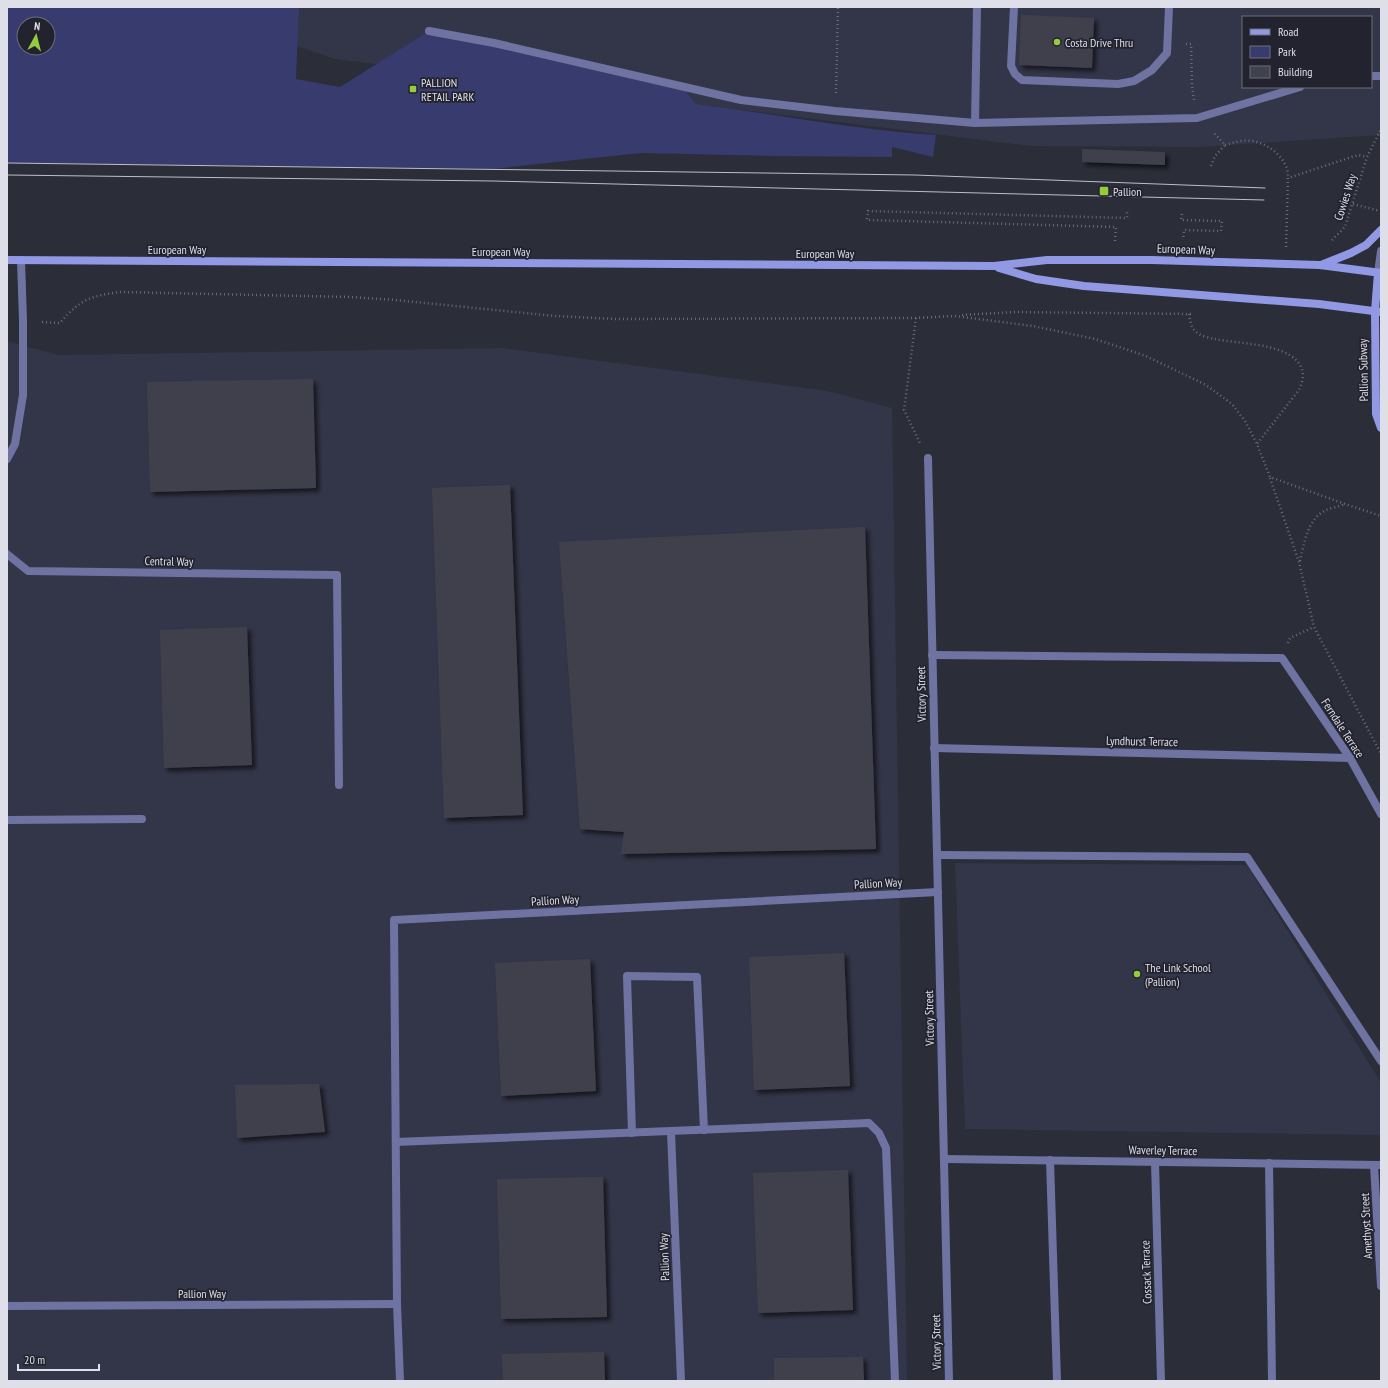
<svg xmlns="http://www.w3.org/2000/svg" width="1388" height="1388" viewBox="0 0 1388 1388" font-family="'PT Sans Narrow',sans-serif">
  <defs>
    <filter id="shadow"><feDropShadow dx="3.5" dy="3.5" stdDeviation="2" flood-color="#0009"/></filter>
  </defs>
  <rect width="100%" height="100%" fill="#2b2d39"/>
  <!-- built -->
  <g fill="#333548" fill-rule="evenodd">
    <path d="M197,7h1184v128l-183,12 -167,-1 -696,-87 -125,-43zM1243,17h128v70h-128z"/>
    <polygon points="7,341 59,355 503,348 828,391 892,408 907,1381 7,1381"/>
    <polygon points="955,863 1247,865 1381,1083 1381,1135 965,1129"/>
  </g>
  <!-- green -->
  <path fill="#373b6e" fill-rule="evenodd" d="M7,7h292l-3,72 44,8 89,-56 252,55 15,18c80,10 160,26 240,31l-3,22 -41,-10v10l-117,-1 -135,-3 -147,16 -486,-6zM24,24h24v24h-24z"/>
  <!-- building -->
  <g fill="#3f414e" filter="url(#shadow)">
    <polygon points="1021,15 1094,18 1092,68 1019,65"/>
    <polygon points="1082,149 1165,152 1165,165 1082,162"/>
    <polygon points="313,379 316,488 150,492 147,382"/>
    <polygon points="510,485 523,815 444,818 432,488"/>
    <polygon points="865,527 876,849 621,854 624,832 580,829 559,542"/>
    <polygon points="247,627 252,765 164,768 160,630"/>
    <polygon points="844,953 850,1086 754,1090 749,957"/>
    <polygon points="590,959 596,1091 501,1096 495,963"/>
    <polygon points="319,1084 325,1132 237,1138 235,1085"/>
    <polygon points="848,1170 853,1310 758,1313 753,1173"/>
    <polygon points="603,1177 607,1317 501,1319 497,1179"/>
    <polygon points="604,1352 605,1381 503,1381 502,1354"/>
    <polygon points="863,1357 864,1381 774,1381 774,1358"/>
  </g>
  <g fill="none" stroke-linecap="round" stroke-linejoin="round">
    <!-- path -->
    <g stroke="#6a6c77" stroke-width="2.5" stroke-dasharray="1 3" stroke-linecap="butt">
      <polyline points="1186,44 1191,44 1192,86 1194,100"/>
      <polyline points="836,93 838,7"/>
      <path d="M1225,145c5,-1 10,-3 16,-4 18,-3 40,10 46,28 1,3 1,6 1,9"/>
      <polyline points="1211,166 1215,156 1225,145 1213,132"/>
      <polyline points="1353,204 1380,211"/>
      <polyline points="1182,214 1181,220 1222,221 1221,231 1184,230 1183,240"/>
      <polyline points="1332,240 1345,227 1367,157 1381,129"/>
      <polyline points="1115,241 1116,227 867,220 868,211 1127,218 1127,212"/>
      <polyline points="1286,247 1288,178 1358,155 1367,157"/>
      <path d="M1189,314c1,6 2,13 6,17 5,5 14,7 20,8 24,5 65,4 82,22 8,9 7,18 2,29l-42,54"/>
      <polyline points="962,315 1015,312 1193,314"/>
      <polyline points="916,318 904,410 920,443"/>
      <path d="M42,322l18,1c20,-24 31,-27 60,-31l231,5 44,3 160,16 61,3 300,-1 39,-2 78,10 62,13 51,17 60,29 26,19 13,17 12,23 13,33 75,27 36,12"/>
      <polyline points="1270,478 1299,562 1314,627 1381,754"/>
      <path d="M1300,561c4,-17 7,-40 24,-50 6,-3 14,-4 21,-7"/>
      <polyline points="1288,643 1290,638 1314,627"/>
    </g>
    <!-- lane -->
    <g stroke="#6e73a2" stroke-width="8">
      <polyline points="1014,7 1011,66 1015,74 1022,80 1118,84 1134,81 1152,70 1167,53 1169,7"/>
      <polyline points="429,31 494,43 741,100 835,111 975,123 1197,118 1300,87"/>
      <polyline points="1371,76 1381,76"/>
      <polyline points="975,123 977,7"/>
      <polyline points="7,459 15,444 23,395 23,321 21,260"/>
      <polyline points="7,554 28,571 337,575 339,785"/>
      <polyline points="7,820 142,819"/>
      <polyline points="937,855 1247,857 1381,1061"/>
      <polyline points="671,1132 681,1381"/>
      <polyline points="632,1133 627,976 697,977 704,1130"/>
      <polyline points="396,1142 869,1123 879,1133 886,1148 895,1381"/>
      <polyline points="1050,1160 1057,1381"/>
      <polyline points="1269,1163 1272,1381"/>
      <polyline points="7,1306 397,1304"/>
      <polyline points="400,1381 397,1304 394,920 938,892"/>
    </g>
    <!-- street -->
    <g stroke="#6e73a2" stroke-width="8">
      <polyline points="1378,273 1381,251"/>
      <polyline points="928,458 949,1381"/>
      <polyline points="932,655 1282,658 1350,758 1381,814"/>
      <polyline points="934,748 1350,758"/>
      <polyline points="944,1159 1381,1165"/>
      <polyline points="1155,1162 1161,1381"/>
      <polyline points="1374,1165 1381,1286"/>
    </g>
    <!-- secondary -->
    <g stroke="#9199e5" stroke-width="8">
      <polyline points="7,260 994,266 1047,260 1152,260 1320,265 1381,273"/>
      <polyline points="1321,265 1351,253 1366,245 1381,230"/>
      <polyline points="999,268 1036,279 1084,286 1319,304 1381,312"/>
      <polyline points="1378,273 1375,311 1376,414 1381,428"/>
    </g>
    <!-- tram -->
    <g stroke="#bdbec8" stroke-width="1">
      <polyline points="7,163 915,175 1265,188"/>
      <polyline points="7,175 493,181 1264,200"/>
    </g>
  </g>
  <!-- markers -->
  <g fill="#94cc3c" stroke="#22232f" stroke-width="1.5">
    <circle cx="1057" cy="42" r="4"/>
    <rect x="409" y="85" width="8" height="8" rx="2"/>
    <rect x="1099" y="186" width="10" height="10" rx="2"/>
    <circle cx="1137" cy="974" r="4"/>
  </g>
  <g text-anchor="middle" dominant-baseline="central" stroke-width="3.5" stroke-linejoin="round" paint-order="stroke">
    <!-- poi labels -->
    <g font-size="12" fill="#dedfe8" stroke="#22232f" text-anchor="start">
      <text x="1065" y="42">Costa Drive Thru</text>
      <text x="421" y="82">PALLION<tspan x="421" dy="14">RETAIL PARK</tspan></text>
      <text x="1113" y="191">Pallion</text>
      <text x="1145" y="967">The Link School<tspan x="1145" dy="14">(Pallion)</tspan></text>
    </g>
    <!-- street labels -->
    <g font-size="12" fill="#dedfe8" stroke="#22232f">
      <text transform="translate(1345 197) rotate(-72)">Cowies Way</text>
      <text x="177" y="249">European Way</text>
      <text transform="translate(1186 249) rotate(2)">European Way</text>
      <text x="501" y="251">European Way</text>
      <text x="825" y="253">European Way</text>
      <text transform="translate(1363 370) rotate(-91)">Pallion Subway</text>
      <text transform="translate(169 561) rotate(1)">Central Way</text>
      <text transform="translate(921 694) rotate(-91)">Victory Street</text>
      <text transform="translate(1343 728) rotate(57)">Ferndale Terrace</text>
      <text transform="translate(1142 741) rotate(1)">Lyndhurst Terrace</text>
      <text transform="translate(878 883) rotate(-3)">Pallion Way</text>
      <text transform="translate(555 900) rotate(-3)">Pallion Way</text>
      <text transform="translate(929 1018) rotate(-91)">Victory Street</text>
      <text transform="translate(1163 1150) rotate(1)">Waverley Terrace</text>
      <text transform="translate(1366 1226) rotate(-93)">Amethyst Street</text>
      <text transform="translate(664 1257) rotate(-92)">Pallion Way</text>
      <text transform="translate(1146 1272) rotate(-92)">Cossack Terrace</text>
      <text x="202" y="1293">Pallion Way</text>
      <text transform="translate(936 1342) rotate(-91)">Victory Street</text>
    </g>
  </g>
  <!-- border -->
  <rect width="1388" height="1388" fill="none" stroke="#dedfe8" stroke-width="16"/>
  <!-- legend -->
  <rect x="1242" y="16" width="130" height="72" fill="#22232f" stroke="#6d6e79"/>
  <rect x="1250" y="29" width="20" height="6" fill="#9199e5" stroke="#6d6e79"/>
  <text x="1278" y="36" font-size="12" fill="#dedfe8">Road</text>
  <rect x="1250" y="46" width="20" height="12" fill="#373b6e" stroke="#6d6e79"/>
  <text x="1278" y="56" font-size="12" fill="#dedfe8">Park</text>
  <rect x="1250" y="66" width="20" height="12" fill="#3f414e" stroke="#6d6e79"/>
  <text x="1278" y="76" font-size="12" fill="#dedfe8">Building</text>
  <!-- north arrow -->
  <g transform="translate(36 36) rotate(7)"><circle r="19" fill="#22232f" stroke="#6d6e79"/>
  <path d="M0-3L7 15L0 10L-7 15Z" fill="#94cc3c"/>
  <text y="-6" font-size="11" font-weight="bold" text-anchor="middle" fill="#dedfe8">N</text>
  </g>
  <!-- scale -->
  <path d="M18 1364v6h81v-6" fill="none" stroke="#dedfe8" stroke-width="2"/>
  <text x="24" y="1364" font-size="12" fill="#dedfe8" stroke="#22232f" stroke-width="3" paint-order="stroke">20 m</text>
</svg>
